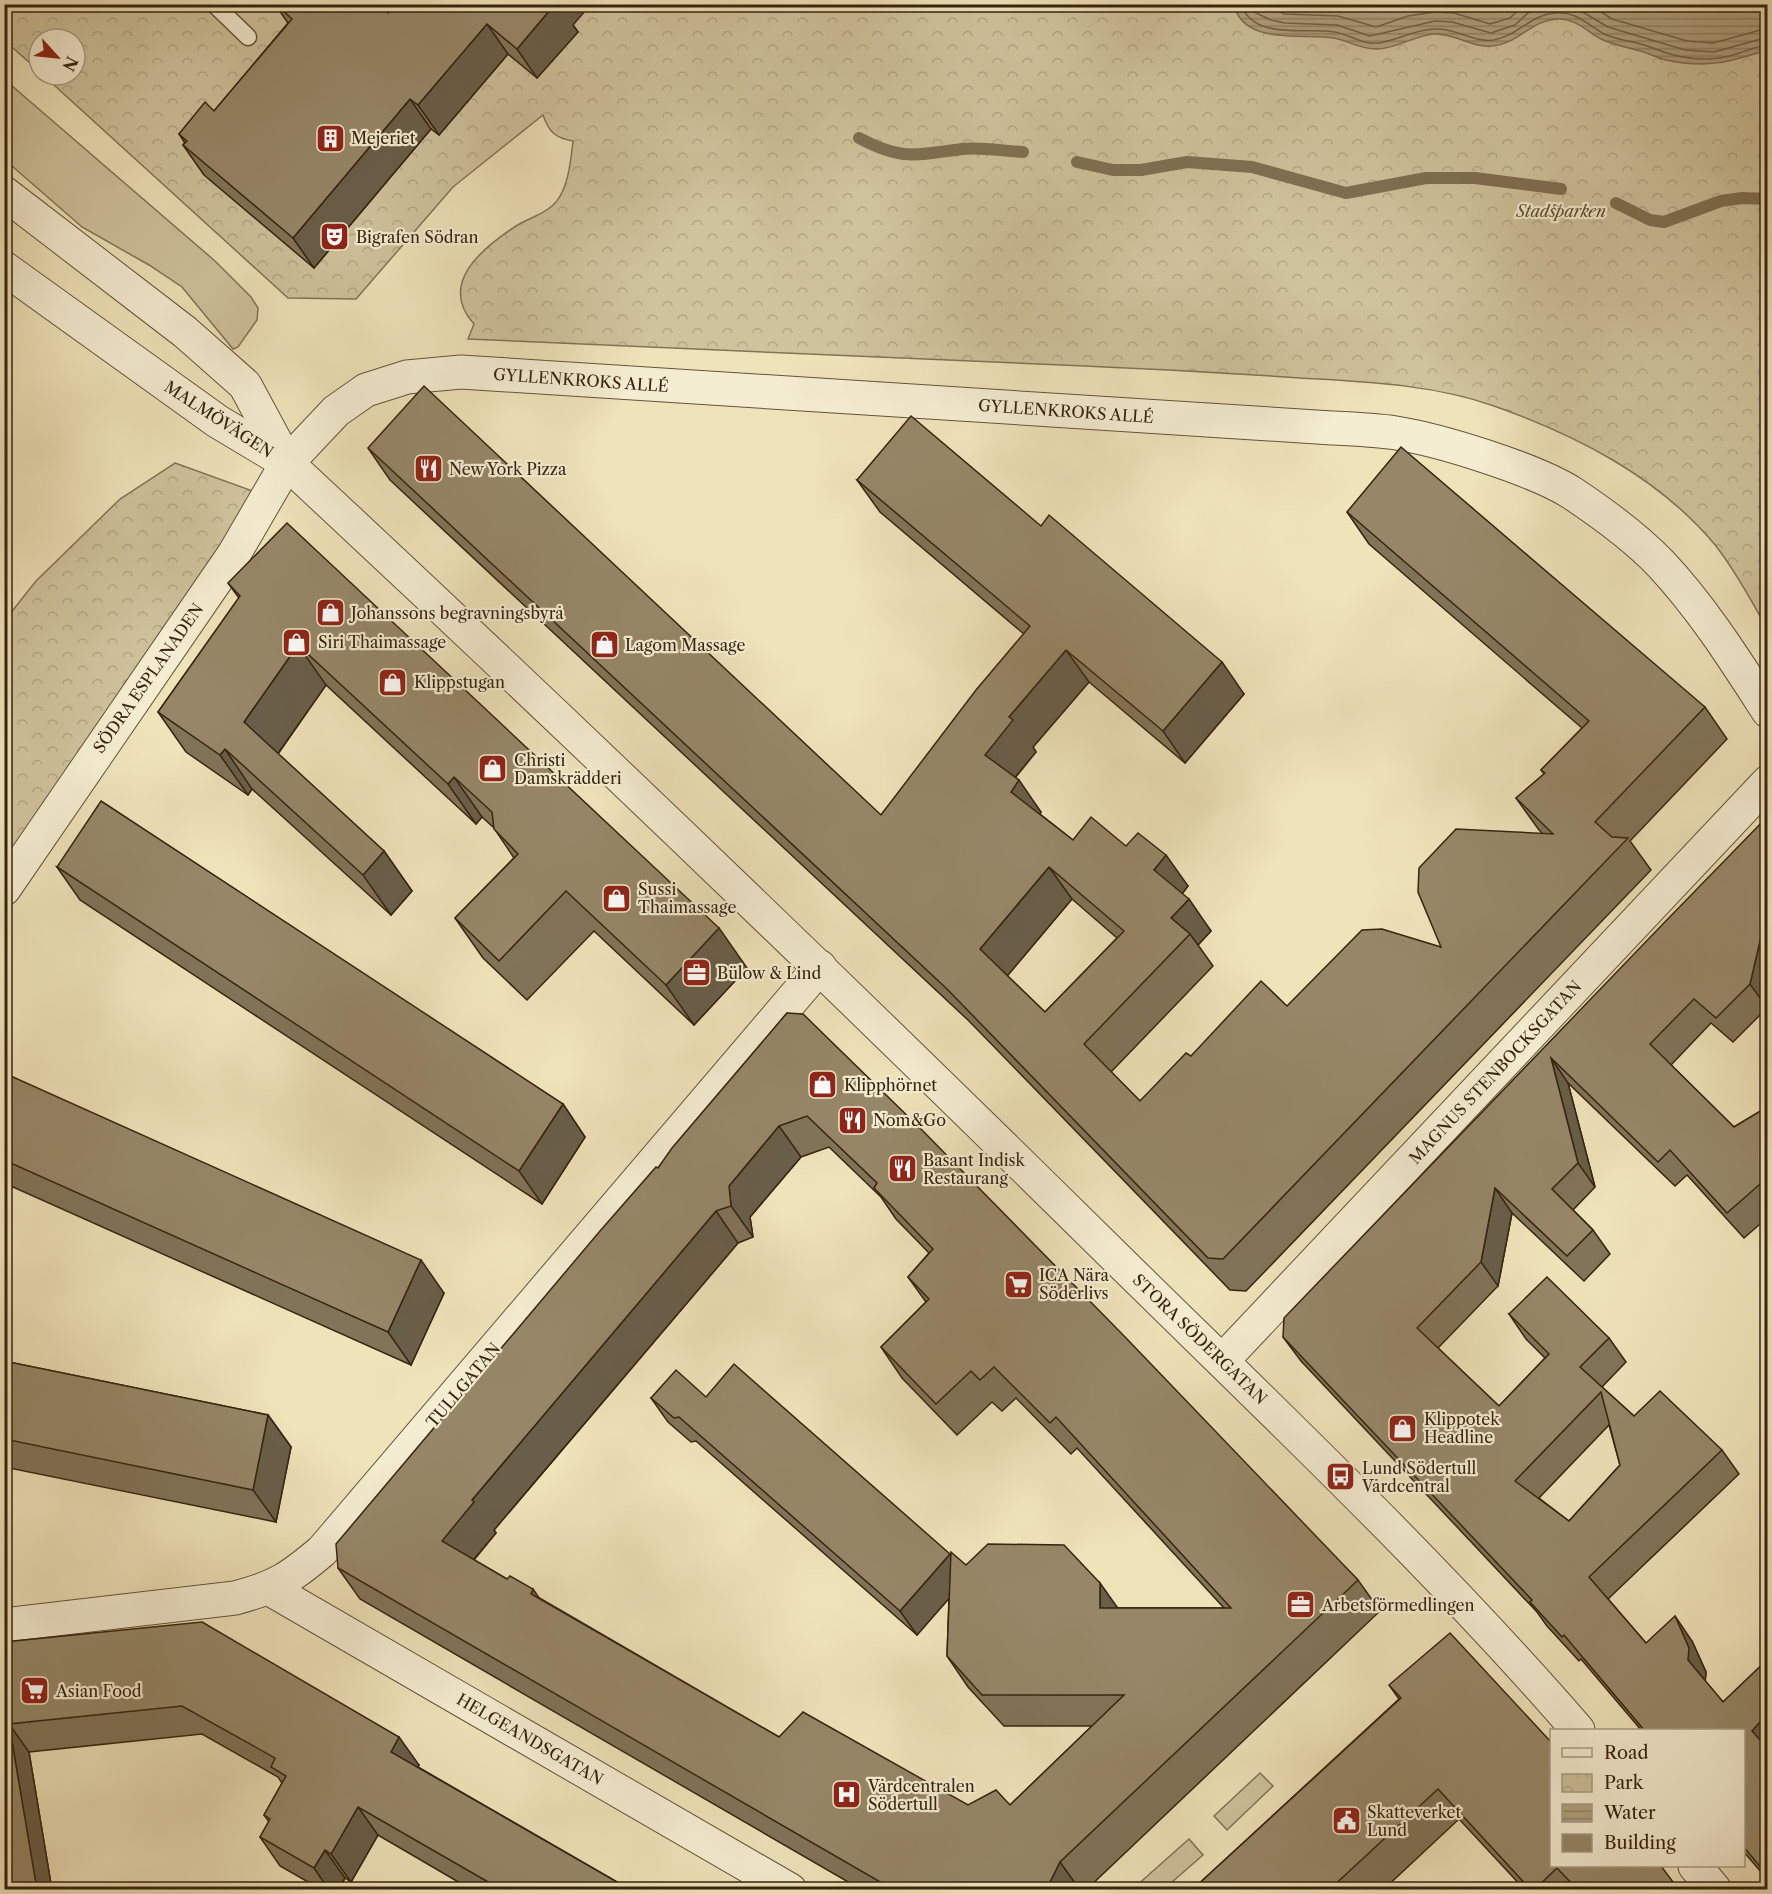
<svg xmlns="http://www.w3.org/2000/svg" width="1772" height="1894" viewBox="0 0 1772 1894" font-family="'Libre Caslon Text',serif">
  <defs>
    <pattern id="park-crowns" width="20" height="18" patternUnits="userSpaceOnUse" patternTransform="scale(1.5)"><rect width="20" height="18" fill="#cfc39d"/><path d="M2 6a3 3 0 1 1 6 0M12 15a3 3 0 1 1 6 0" fill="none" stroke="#b2a786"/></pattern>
    <pattern id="water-rules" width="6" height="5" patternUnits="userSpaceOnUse" patternTransform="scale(1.5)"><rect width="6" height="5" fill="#b0a280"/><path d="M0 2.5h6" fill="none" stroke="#908467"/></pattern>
  </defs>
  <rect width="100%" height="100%" fill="#efe3ba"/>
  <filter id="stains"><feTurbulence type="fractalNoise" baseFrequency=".00333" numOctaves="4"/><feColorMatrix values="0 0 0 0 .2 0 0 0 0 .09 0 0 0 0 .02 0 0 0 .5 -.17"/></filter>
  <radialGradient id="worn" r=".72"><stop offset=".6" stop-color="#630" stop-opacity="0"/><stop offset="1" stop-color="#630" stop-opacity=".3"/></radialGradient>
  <!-- grass -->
  <g fill="#cfc39d" stroke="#827456" stroke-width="1.5">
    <polygon points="4,79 215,261 251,297 258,308 257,320 238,347 233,349 182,287 149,265 82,227 5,160"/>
    <polygon points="1260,1773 1273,1786 1227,1830 1214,1816"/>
    <polygon points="1189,1839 1203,1855 1164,1889 1137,1889 1135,1887"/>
  </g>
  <!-- park -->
  <g fill="url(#park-crowns)" stroke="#827456" stroke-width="1.5">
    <path d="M5,4l1762,1v624c-15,-28 -31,-57 -51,-83 -57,-69 -140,-111 -222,-140 -62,-22 -129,-24 -194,-28 -72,-5 -144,-9 -216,-12 -206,-8 -411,-19 -616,-27l6,-15c-36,-40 7,-75 42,-98 11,-7 26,-11 36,-20 16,-13 19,-46 21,-65 -18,-3 -24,-9 -30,-26l-90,72 -97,112 -68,-1 -245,-223h32v-36h-36v32l-34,-30z"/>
    <polygon points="175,463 269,497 5,889 5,620 36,581 120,499"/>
  </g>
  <!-- water -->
  <path fill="url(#water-rules)" stroke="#7f7053" stroke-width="1.5" d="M1234,5h533v45c-37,12 -61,19 -101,10 -9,-2 -17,-7 -26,-9 -13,-4 -27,-6 -39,-12 -15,-8 -25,-21 -44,-20 -26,1 -38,25 -65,27 -20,2 -37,-13 -58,-12 -20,2 -37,14 -56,15 -16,1 -29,-8 -44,-11 -30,-5 -90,8 -100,-33z"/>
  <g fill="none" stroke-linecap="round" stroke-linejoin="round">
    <!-- shore -->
    <g stroke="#726348" stroke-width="1.5">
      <path d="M1241,4c12,37 66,23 94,28 15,3 28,13 44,11 20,-3 36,-14 57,-14 20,-1 38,14 58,11 25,-5 36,-25 61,-27 21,-2 33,12 49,21 13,6 27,7 40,11 13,4 25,10 39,12 17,3 33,3 50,-2 11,-3 23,-9 35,-10"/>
      <polyline points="1248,4 1256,13 1271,20 1285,23 1337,25 1370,36 1435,21 1452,22 1491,33 1515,25 1529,12 1555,5 1576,8 1608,27 1685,50 1714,52 1768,37"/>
      <polyline points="1260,4 1285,14 1338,16 1376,27 1408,16 1435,12 1454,13 1490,24 1510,18 1525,4"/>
      <polyline points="1589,4 1612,19 1687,41 1713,43 1768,28"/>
    </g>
    <!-- stream -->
    <g stroke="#7f7053" stroke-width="12">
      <path d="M859,138c43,23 57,17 103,11 20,-2 41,2 61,3"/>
      <polyline points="1077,162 1113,170 1141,170 1187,162 1252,167 1346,193 1426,178 1475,178 1561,189"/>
      <polyline points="1616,203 1650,220 1664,222 1721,201 1742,198 1768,199"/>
    </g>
    <defs>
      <polyline id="service" points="214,4 248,37"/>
      <g id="minor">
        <path d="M287,463c273,254 542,512 808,774 164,162 332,319 483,493"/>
        <polyline points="1222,1361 1768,782"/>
        <polyline points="270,1589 790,1890"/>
        <path d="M4,1625l231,-27c42,-11 55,-20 87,-47l498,-584"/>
        <polyline points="1695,1866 1715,1890"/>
      </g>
      <g id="tertiary">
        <polyline points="4,193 185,332 245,385 287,463"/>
        <polyline points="4,268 217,421 287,463"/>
        <path d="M4,889l230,-335 53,-91 49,-52 30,-21 41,-13 54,-5 871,56c21,1 43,2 64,5 44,7 138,36 176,60 30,20 64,45 89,71 42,45 74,96 107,147"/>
      </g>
    </defs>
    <!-- service casing -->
    <use href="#service" stroke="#64543a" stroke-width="19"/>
    <!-- minor casing -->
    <use href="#minor" stroke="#64543a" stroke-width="35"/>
    <!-- tertiary casing -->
    <use href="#tertiary" stroke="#64543a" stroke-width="35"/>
    <!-- service -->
    <use href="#service" stroke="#f5edd2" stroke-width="16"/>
    <!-- minor -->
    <use href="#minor" stroke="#f5edd2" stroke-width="33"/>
    <!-- tertiary -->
    <use href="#tertiary" stroke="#f5edd2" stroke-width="33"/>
  </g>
  <!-- wall -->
  <g fill="#817459" stroke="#35240f" stroke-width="1.5" fill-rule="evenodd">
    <polygon points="275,4 573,25 578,32 537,78 508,54 439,135 431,129 314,268 204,175 183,145 185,143 179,134 214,111 288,23"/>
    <path d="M368,448l513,367 143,-181 -144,-122 -23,-32 184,46 203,168 -59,69 -96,-81 -56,65 3,5 -21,26 26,34 -1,2 33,26 53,6 62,40 -6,8 29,37 -13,14 15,21 -102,106 29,29 51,-45 96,-50 154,-59 101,-114 -3,-3 -23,-32 28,-24 -3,-4 41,-42 -213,-184 -22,-32 358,195 22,32 -97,102 21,29 -405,421 -16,-1 -261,-269 -579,-541zM1072,899l45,39 -72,74 -38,-36z"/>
    <polygon points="228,583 747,968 694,1025 594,931 527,1000 483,958 455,918 514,858 494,828 482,817 476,824 326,685 278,754 384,851 412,891 391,915 252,789 248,795 186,752 158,712 239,598"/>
    <path d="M1767,817v191l-34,34 -22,-19 -40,42 63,62 33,-20v111l-23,20 -57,-63 -12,11 -107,-103 27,104 -22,23 20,20 17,24 -26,27 -72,-68 -14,73 -60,62 61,58 46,-48 -19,-19 -17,-25 100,24 17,24 -24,25 32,29 88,34 17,24 -131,125 38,44 46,-2 14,31 -1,9 18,21 44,-42v219l-24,-28v-120h-101l-61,-72 -2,2 -32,-35 -10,-14 -236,-251 -18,-24zM1609,1425l11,40 -51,56 -30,-23z"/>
    <polygon points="57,867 563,1104 585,1137 542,1204 80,900"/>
    <path d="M787,1013l571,567 22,31 -294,279h-224l-502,-291 -22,-31 320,-400zM829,1147l52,50 15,22 33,34 -21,24 18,25 -45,45 21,31 55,57 35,-33 10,9 14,-13 55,56 6,-6 147,160h-106l-152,-43 -16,-11 -244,-157 -55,1 17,24 23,20 5,-1 221,194 32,-37 -2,58 21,31 36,39h88l-82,79h-42l-189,-68 -305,-177 22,-27 -2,-3 244,-287 15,-6 -3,-20 51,-60z"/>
    <polygon points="4,1073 444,1293 411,1365 4,1183"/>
    <polygon points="4,1361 268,1415 291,1447 276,1522 4,1467"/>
    <polygon points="4,1642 419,1765 418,1767 631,1890 472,1890 378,1835 351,1882 345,1878 338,1890 322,1890 280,1866 260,1837 269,1822 264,1815 282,1783 278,1777 202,1734 29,1752 52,1890 4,1890"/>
    <polygon points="1389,1685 1679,1890 1525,1890 1459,1819 1383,1890 1192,1890 1399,1699"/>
  </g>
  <!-- shaded-wall -->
  <g fill="#695e49" stroke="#35240f" stroke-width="1.5">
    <polygon points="555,4 591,4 573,25 578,32 537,78 517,49"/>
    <polygon points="487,24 508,54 439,135 418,105"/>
    <polygon points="410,99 431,129 314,268 293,238"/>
    <polygon points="298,645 326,685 272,762 244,722"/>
    <polygon points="1066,650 1089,682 1033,747 1036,752 1007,787 985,755 1009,717"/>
    <polygon points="1222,662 1244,694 1185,763 1163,731"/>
    <polygon points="225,749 252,789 248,795 220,755"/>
    <polygon points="454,777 482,817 476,824 448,784"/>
    <polygon points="1019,780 1041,812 1033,824 1011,792"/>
    <polygon points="384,851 412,891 391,915 363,875"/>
    <polygon points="1166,855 1188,886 1176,902 1154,870"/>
    <polygon points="1049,867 1072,899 1003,981 980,949"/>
    <polygon points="1189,899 1211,931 1198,945 1190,934 1171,918"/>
    <polygon points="1767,911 1767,1008 1750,984"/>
    <polygon points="719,928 747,968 694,1025 666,985"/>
    <polygon points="1551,1058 1568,1083 1595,1187 1578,1163"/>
    <polygon points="563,1104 585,1137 542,1204 519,1171"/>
    <polygon points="779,1126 801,1157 750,1217 753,1237 731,1206 729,1186"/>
    <polygon points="1495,1188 1512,1213 1498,1286 1481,1262"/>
    <polygon points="716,1211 738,1243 494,1530 496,1533 463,1572 442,1541 472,1500"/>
    <polygon points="421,1260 444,1293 411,1365 388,1332"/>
    <polygon points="268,1415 291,1447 276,1522 253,1490"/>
    <polygon points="950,1554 967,1578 917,1635 900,1611"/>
    <polygon points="1100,1583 1122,1614 1100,1608"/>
    <polygon points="533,1589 554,1620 531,1594"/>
    <polygon points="1675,1616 1692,1641 1706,1672 1705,1685 1688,1660"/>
    <polygon points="1767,1714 1767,1752 1752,1731"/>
    <polygon points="9,1724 29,1752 52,1890 37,1890"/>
    <polygon points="399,1737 419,1765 411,1780 391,1752"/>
    <polygon points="358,1807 378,1835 351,1882 331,1854"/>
    <polygon points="325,1850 345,1878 338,1890 329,1890 314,1868"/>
    <polygon points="1060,1862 1080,1890 1046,1890"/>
  </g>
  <!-- building -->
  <g fill="#968768" stroke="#35240f" stroke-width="1.5" fill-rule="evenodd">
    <polygon points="276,4 378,4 388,13 395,4 555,4 517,49 487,24 418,105 410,99 293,238 183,145 187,141 179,134 205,102 214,111 292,19"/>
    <path d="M424,386l457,429 95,-125 54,-64 -173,-146 54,-64 130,110 8,-11 173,147 -59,69 -97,-81 -57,67 4,3 -28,35 34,25 -8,12 62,48 18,-23 35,29 12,-13 28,22 -12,15 35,29 -18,19 19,16 -106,110 56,57 46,-48 5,3 70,-75 26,25 75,-76 20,-1 59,18 -23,-55 1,-24 37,-39 97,5 -37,-36 29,-25 -4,-3 48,-49 -242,-209 54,-65 304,260 -110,115 17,15 16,1 -405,421 -15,-1 -261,-269 -579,-541zM1049,867l75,64 -79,81 -65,-63z"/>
    <polygon points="287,523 719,928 666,985 566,891 499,961 455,918 518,854 494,829 492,812 454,777 448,784 298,645 244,722 384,851 363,875 225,749 220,755 158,712 240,596 228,583"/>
    <polygon points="101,801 563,1104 519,1171 57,867"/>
    <path d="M1767,817v94l-17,73 -34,34 -22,-19 -44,45 84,83 33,-20v71l-40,35 -57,-63 -12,12 -107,-104 27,105 -26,26 41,41 -26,26 -72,-68 -14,74 -64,66 82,78 50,-52 -40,-40 38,-37 62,61 -29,29 54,49 26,-25 62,59 -133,127 57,66 29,-27 14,32 -1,12 35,42 44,-42v54l-15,17 15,17v127l-24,-29v-115h-98l-81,-96 -2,2 -32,-35 2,-2 -249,-263 1,-19 377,-392zM1601,1392l19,73 -51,56 -54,-40z"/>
    <path d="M787,1013l16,1 119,116 205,209 231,241 -298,282 -14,28h-152l-556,-322 -2,-24 264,-313 56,-64 2,1 14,-20zM807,1116l70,67 -3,5 59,61 -25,28 21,22 -48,48 55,57 35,-33 9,9 14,-13 56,56 6,-6 175,191h-131v-25l-36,-38 -76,-1 -22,21 -15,-13 -4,104 35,39h142l-114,110 -14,-15 -28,15 -165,-93 -24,25 -248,-143 2,-5 -23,-13 -3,3 -65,-38 32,-39 -2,-2 244,-289 15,-5 -2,-20 50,-60z"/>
    <polygon points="4,1073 421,1260 388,1332 4,1160"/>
    <polygon points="4,1361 268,1415 253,1490 4,1439"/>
    <polygon points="734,1364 950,1554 900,1611 679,1417 674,1418 651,1398 676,1370 706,1397"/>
    <polygon points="1767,1608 1767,1619 1763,1612"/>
    <polygon points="202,1622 399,1737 391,1752 631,1890 502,1890 358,1807 331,1854 325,1850 314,1868 260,1837 270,1819 264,1815 286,1776 271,1767 275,1758 182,1706 9,1724 37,1890 4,1890 4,1642"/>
    <polygon points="1450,1633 1551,1742 1551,1866 1661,1866 1679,1890 1578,1890 1557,1868 1534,1890 1531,1890 1438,1789 1329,1890 1192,1890 1401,1698 1389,1685"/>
  </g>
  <!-- icons -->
  <defs>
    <symbol id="building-square" viewBox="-11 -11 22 22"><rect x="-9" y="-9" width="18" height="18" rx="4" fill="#8f2418" stroke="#f5edd2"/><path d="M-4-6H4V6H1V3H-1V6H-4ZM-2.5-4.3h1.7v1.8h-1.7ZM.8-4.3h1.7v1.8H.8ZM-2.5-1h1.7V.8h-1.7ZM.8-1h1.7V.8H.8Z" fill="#fff"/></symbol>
    <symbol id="theatre-square" viewBox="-11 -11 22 22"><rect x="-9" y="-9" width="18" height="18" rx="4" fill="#8f2418" stroke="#f5edd2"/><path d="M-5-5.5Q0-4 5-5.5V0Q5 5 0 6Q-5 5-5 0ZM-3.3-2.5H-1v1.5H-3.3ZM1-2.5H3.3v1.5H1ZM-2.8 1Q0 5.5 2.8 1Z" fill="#fff"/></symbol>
    <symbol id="restaurant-square" viewBox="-11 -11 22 22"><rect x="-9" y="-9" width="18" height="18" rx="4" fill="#8f2418" stroke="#f5edd2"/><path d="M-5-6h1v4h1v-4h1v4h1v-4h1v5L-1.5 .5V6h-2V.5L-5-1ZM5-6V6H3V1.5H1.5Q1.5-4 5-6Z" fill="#fff"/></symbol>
    <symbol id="shop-square" viewBox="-11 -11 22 22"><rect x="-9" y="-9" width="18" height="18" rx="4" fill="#8f2418" stroke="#f5edd2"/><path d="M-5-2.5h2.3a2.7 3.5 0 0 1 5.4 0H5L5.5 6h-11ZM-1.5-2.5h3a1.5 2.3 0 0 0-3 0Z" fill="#fff"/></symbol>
    <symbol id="office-square" viewBox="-11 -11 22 22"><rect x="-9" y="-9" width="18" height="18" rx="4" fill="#8f2418" stroke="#f5edd2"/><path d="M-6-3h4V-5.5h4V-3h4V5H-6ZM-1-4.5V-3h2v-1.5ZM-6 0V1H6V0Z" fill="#fff"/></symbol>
    <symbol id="supermarket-square" viewBox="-11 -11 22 22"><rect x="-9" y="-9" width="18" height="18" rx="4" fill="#8f2418" stroke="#f5edd2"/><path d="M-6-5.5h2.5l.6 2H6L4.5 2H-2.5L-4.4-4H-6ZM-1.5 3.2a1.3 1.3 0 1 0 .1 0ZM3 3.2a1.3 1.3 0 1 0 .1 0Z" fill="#fff"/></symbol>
    <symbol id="bus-square" viewBox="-11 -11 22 22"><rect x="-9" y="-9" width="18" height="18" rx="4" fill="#8f2418" stroke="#f5edd2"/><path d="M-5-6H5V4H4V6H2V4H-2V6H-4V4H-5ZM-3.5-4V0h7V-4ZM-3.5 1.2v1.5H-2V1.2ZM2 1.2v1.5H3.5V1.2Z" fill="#fff"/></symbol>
    <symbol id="hospital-square" viewBox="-11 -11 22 22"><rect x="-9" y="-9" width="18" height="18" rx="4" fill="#8f2418" stroke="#f5edd2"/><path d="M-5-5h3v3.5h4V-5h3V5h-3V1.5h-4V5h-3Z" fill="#fff"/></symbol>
    <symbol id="civic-square" viewBox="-11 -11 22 22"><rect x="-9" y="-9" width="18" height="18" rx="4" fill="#8f2418" stroke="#f5edd2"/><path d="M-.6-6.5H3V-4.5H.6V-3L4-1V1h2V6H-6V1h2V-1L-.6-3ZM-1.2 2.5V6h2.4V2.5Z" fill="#fff"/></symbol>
  </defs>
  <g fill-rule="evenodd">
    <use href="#building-square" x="314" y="122" width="33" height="33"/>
    <use href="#theatre-square" x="318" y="220" width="33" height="33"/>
    <use href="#restaurant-square" x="412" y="452" width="33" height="33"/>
    <use href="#shop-square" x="314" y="596" width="33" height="33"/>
    <use href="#shop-square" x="280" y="626" width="33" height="33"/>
    <use href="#shop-square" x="588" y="628" width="33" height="33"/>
    <use href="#shop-square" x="376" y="666" width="33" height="33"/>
    <use href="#shop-square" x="476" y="752" width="33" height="33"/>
    <use href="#shop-square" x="600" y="882" width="33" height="33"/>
    <use href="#office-square" x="680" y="956" width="33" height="33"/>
    <use href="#shop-square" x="806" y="1068" width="33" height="33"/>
    <use href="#restaurant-square" x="836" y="1104" width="33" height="33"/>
    <use href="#restaurant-square" x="886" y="1152" width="33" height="33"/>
    <use href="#supermarket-square" x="1002" y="1268" width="33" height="33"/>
    <use href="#shop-square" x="1386" y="1412" width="33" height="33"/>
    <use href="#bus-square" x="1324" y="1460" width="33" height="33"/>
    <use href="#office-square" x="1284" y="1588" width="33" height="33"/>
    <use href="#supermarket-square" x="18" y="1674" width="33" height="33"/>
    <use href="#hospital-square" x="830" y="1778" width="33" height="33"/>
    <use href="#civic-square" x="1330" y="1804" width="33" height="33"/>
  </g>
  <g text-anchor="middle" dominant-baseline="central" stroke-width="4.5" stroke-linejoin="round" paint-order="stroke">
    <!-- poi labels -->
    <g font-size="16" fill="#35240f" stroke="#f5edd2" text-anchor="start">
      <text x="351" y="138">Mejeriet</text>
      <text x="356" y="237">Bigrafen Södran</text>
      <text x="449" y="469">New York Pizza</text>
      <text x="351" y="613">Johanssons begravningsbyrå</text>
      <text x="318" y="642">Siri Thaimassage</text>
      <text x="625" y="645">Lagom Massage</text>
      <text x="414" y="682">Klippstugan</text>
      <text x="514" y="760">Christi<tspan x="514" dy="18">Damskrädderi</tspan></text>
      <text x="638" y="889">Sussi<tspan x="638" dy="18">Thaimassage</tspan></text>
      <text x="717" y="973">Bülow &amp; Lind</text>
      <text x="844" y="1085">Klipphörnet</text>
      <text x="873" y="1120">Nom&amp;Go</text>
      <text x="923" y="1160">Basant Indisk<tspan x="923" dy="18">Restaurang</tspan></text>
      <text x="1039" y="1275">ICA Nära<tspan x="1039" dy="18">Söderlivs</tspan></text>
      <text x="1424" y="1419">Klippotek<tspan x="1424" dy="18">Headline</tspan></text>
      <text x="1362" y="1468">Lund Södertull<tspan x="1362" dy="18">Vårdcentral</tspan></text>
      <text x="1322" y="1605">Arbetsförmedlingen</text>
      <text x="56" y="1691">Asian Food</text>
      <text x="868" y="1786">Vårdcentralen<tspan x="868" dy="18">Södertull</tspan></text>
      <text x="1367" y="1812">Skatteverket<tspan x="1367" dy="18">Lund</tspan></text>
    </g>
    <!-- park labels -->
    <g font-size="16" font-style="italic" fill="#5c4c32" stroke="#f5edd2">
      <text x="1561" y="211">Stadsparken</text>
    </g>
    <!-- street labels -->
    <g font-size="16" fill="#35240f" stroke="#f5edd2">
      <text transform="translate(581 380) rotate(4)">GYLLENKROKS ALLÉ</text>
      <text transform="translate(1066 411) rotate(4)">GYLLENKROKS ALLÉ</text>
      <text transform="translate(219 419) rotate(33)">MALMÖVÄGEN</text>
      <text transform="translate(148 678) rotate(-55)">SÖDRA ESPLANADEN</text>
      <text transform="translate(1495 1072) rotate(-47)">MAGNUS STENBOCKSGATAN</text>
      <text transform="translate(1200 1339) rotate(44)">STORA SÖDERGATAN</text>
      <text transform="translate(463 1385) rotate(-50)">TULLGATAN</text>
      <text transform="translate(530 1739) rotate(30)">HELGEANDSGATAN</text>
    </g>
  </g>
  <!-- margin -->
  <rect width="1772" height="1894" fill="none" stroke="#efe3ba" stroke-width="24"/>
  <rect x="6" y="6" width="1760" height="1882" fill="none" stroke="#35240f" stroke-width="3"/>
  <rect x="12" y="12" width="1748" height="1870" fill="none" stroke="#35240f" stroke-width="1.5"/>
  <!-- legend -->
  <rect x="1550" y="1729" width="195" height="138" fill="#f5edd2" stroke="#a89d84" stroke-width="1.5"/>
  <rect x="1562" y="1748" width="30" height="9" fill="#f5edd2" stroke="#a89d84" stroke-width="1.5"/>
  <text x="1604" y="1759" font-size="18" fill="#35240f">Road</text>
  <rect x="1562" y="1774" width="30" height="18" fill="url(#park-crowns)" stroke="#a89d84" stroke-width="1.5"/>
  <text x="1604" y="1789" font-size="18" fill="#35240f">Park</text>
  <rect x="1562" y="1804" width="30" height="18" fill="url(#water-rules)" stroke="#a89d84" stroke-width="1.5"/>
  <text x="1604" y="1819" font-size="18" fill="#35240f">Water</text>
  <rect x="1562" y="1834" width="30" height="18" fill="#968768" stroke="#a89d84" stroke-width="1.5"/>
  <text x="1604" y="1849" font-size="18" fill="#35240f">Building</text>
  <!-- north arrow -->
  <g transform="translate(57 57) rotate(117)"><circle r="28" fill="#f5edd2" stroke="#a89d84" stroke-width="1.5"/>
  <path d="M0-4.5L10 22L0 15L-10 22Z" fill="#8f2418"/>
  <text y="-9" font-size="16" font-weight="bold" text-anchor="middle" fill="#35240f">N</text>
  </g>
  <rect width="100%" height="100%" filter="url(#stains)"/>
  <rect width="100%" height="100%" fill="url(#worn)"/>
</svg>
